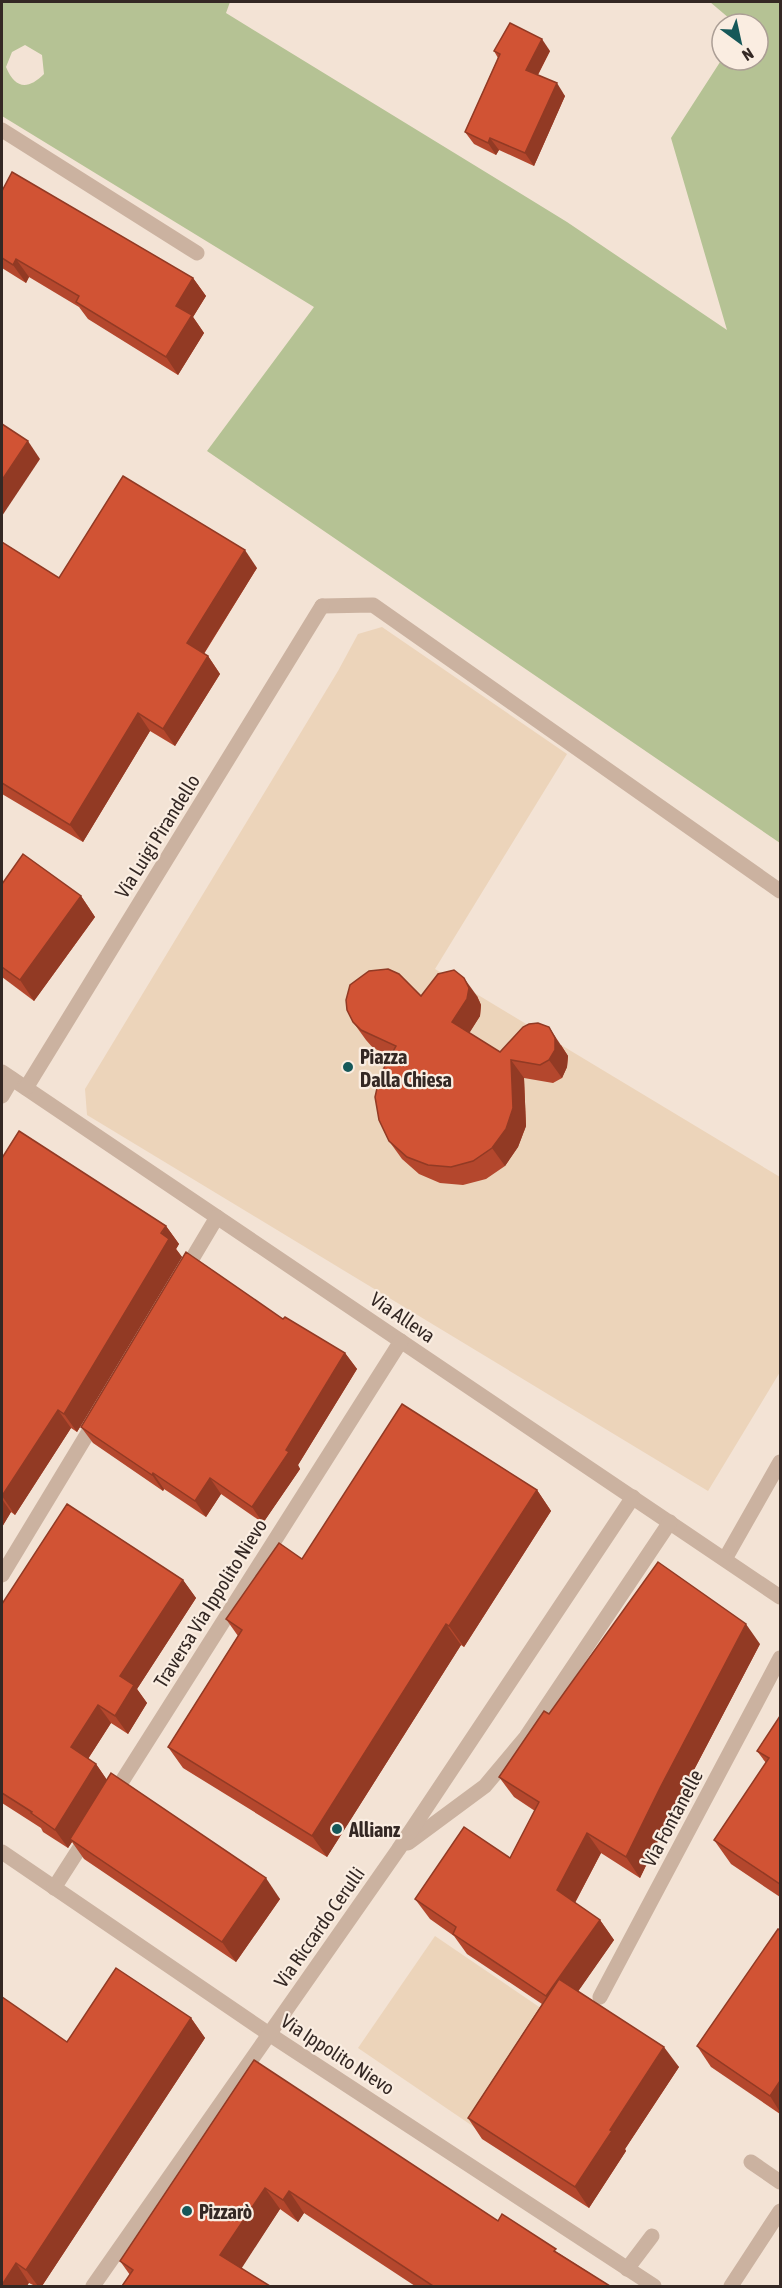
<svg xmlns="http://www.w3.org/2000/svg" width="782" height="2288" viewBox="0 0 782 2288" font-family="'Asap Condensed',sans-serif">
  <rect width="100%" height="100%" fill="#f3e3d5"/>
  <!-- green -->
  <path fill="#b5c294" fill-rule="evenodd" d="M2,2h228l-4,11 341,209 160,108 -56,-192 51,-79 36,1v-36h-22l-26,-22h70v841l-573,-392 107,-144 -312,-191zM25,45l17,10 2,19c-16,16 -29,15 -38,-7l6,-15z"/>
  <!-- plaza -->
  <g fill="#ecd4ba">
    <polygon points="382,627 567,754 435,969 780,1177 780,1372 708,1491 87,1115 85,1089 338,671 358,634"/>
    <polygon points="435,1936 554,2017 477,2129 358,2048"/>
  </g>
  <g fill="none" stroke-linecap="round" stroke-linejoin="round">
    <!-- service -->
    <g stroke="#cbb2a0" stroke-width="15">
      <polyline points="2,130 197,253"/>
      <polyline points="322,606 373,605 780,891"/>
      <polyline points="725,1559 780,1462"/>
      <polyline points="751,2162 780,2182"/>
      <polyline points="627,2269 652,2236"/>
    </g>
    <!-- minor -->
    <g stroke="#cbb2a0" stroke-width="15">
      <polyline points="2,1072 780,1597"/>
      <polyline points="26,1088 322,606"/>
      <polyline points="2,1096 12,1079"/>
      <polyline points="183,1274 217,1217"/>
      <polyline points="2,1575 97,1418"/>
      <polyline points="112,1797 401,1341"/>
      <polyline points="408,1843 485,1786 526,1737 670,1522"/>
      <polyline points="2,1852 269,2034 654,2286"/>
      <polyline points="54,1888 88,1835"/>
      <polyline points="600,1997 780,1658"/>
      <polyline points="93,2286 398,1850 633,1497"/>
      <polyline points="731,2286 780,2211"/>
    </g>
  </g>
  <!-- wall -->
  <g fill="#b4472d">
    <polygon points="494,51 550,51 538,75 565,96 534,166 499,150 496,155 474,144 465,132 498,58"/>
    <polygon points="2,191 193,278 206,296 193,317 204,333 178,375 88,319 79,307 29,277 26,283 2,268"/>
    <polygon points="2,542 59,578 257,568 204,654 208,656 220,674 175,746 150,731 83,842 2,794"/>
    <polygon points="2,884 81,896 95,917 34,1001 2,977"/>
    <polygon points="421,996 477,996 481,1005 480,1016 469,1033 500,1052 561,1045 568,1056 567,1067 562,1078 553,1083 524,1078 526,1126 518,1147 505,1166 486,1179 463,1185 440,1183 419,1174 402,1159 389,1141 391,1056 373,1048 366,1040 353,1022"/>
    <polygon points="2,1158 166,1226 179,1244 176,1249 182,1257 77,1432 71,1428 15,1515 11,1512 2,1527"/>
    <polygon points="283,1319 345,1353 357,1369 298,1465 300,1469 263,1523 221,1494 206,1517 164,1489 163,1491 93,1443 81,1427"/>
    <polygon points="537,1490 551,1511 464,1647 461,1645 327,1857 183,1768 168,1747 238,1636 226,1619 302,1559"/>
    <polygon points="183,1580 196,1598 137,1689 147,1703 128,1734 111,1723 88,1759 96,1764 107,1780 280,1899 236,1962 84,1859 72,1842 68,1848 43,1832 41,1828 2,1803 2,1603"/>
    <polygon points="760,1644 674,1808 640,1878 601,1853 575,1903 600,1920 614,1940 578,1991 679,2067 625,2149 626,2151 589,2208 482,2139 468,2118 542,2004 467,1954 454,1936 430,1919 415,1899 510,1858 535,1811 514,1797 499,1777 549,1714"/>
    <polygon points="780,1716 780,1897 731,1864 714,1840 766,1763 757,1751"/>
    <polygon points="780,1930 780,2114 711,2067 697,2046"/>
    <polygon points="191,2018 205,2038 42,2286 35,2286 29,2283 2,2286 67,2042"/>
    <polygon points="254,2060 498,2221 560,2254 610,2286 415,2286 304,2213 298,2222 280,2209 241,2268 130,2275 120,2261"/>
  </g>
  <!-- shaded-wall -->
  <g fill="#923a24">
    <polygon points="542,39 550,51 534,82 526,70"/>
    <polygon points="557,83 565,96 534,166 525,153"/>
    <polygon points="490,138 499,150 496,155 488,143"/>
    <polygon points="16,259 29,277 26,283 13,265"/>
    <polygon points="193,278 206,296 193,317 204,333 178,375 166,357 176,306"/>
    <polygon points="28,441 40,459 2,516 2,480"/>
    <polygon points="245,550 257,568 199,661 187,643"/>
    <polygon points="208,656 220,674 175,746 163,729"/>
    <polygon points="138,713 150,731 83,842 70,825"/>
    <polygon points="81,896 95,917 34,1001 20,980"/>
    <polygon points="464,978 477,996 481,1005 480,1016 465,1040 452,1022"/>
    <polygon points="549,1027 568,1056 567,1067 562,1078 549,1060"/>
    <polygon points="511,1060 524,1078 526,1126 518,1147 505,1166 492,1148"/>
    <polygon points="166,1226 179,1244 176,1249 182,1257 77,1432 64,1414"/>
    <polygon points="345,1353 357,1369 298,1465 300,1469 263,1523 252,1507"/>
    <polygon points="58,1410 71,1428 15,1515 2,1496"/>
    <polygon points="153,1473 164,1489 163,1491 152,1475"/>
    <polygon points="210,1478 221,1494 206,1517 195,1501"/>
    <polygon points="537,1490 551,1511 464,1647 449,1626"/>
    <polygon points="2,1499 11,1512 2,1527"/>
    <polygon points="183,1580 196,1598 137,1689 147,1703 128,1734 115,1716 120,1676"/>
    <polygon points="446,1624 461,1645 327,1857 312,1836"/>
    <polygon points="746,1624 760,1644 674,1808 640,1878 626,1857 660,1788"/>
    <polygon points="98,1705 111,1723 84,1765 71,1747"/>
    <polygon points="96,1764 109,1783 70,1839 72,1842 68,1848 55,1830"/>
    <polygon points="587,1833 601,1853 571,1910 557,1890"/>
    <polygon points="266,1878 280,1899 236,1962 222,1942"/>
    <polygon points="600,1920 614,1940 561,2016 546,1996"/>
    <polygon points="191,2018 205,2038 42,2286 38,2286 26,2270"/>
    <polygon points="664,2047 679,2067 625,2149 626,2151 589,2208 575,2187 610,2130"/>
    <polygon points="780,2081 780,2112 770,2096"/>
    <polygon points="265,2188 280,2209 236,2277 220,2255"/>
    <polygon points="289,2191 304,2213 298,2222 283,2200"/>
    <polygon points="16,2263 29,2283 27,2286 2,2286 2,2285"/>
  </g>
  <!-- building -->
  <g fill="#d15334" stroke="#923a24" stroke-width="1.5">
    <polygon points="510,23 542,39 526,70 557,83 525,153 490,138 488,143 465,132 500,54 494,51"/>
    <polygon points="12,172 193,278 176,306 192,315 166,357 76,302 79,296 16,259 13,265 2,258 2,191"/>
    <polygon points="2,424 28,441 2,480"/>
    <polygon points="123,476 245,550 187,643 208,656 163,729 138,713 70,825 2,783 2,542 59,578"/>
    <polygon points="23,854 81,896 20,980 2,967 2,884"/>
    <polygon points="388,969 399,974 421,996 438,974 454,970 464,978 469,988 467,999 452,1022 500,1052 523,1027 529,1024 538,1023 549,1027 555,1038 555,1050 549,1060 540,1065 511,1060 513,1108 506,1129 492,1148 473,1161 451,1167 428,1165 407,1157 389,1141 379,1120 375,1097 380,1075 396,1046 361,1030 353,1022 347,1010 346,1000 350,985 369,971"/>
    <polygon points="19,1131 166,1226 161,1233 169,1239 64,1414 58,1410 2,1496 2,1158"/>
    <polygon points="186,1252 283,1319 285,1317 345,1353 286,1450 289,1452 252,1507 210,1478 195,1501 153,1473 152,1475 81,1427"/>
    <polygon points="402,1404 537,1490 449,1626 446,1624 312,1836 168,1747 242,1630 226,1619 279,1543 302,1559"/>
    <polygon points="67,1504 183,1580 120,1676 134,1685 115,1716 98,1705 71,1747 96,1764 55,1830 31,1813 32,1812 2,1793 2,1603 2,1604"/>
    <polygon points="658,1562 746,1624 660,1788 626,1857 587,1833 557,1890 600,1920 546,1996 453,1934 456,1927 415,1899 464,1827 510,1858 539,1802 499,1777 544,1711 549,1714"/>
    <polygon points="780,1716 780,1884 714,1840 769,1758 757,1751"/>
    <polygon points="111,1773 266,1878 222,1942 70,1839"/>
    <polygon points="778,1929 780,1930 780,2081 770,2096 697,2046"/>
    <polygon points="116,1968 191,2018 26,2270 16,2263 2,2285 2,1997 67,2042"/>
    <polygon points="559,1979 664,2047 610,2130 612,2131 575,2187 468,2118"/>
    <polygon points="254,2060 498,2221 502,2214 556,2249 554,2251 610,2286 433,2286 289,2191 283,2200 265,2188 220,2255 270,2286 122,2286 133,2270 120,2261"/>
  </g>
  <!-- markers -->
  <g fill="#165859" stroke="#faede1" stroke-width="2">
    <circle cx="348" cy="1067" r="6"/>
    <circle cx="337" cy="1829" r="6"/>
    <circle cx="187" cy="2211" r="6"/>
  </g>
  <g text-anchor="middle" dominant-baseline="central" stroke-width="4.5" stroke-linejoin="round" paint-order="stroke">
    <!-- street labels -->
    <g font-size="20" fill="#342824" stroke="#faede1">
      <text transform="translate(157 836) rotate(-58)">Via Luigi Pirandello</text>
      <text transform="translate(403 1317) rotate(34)">Via Alleva</text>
      <text transform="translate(210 1603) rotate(-58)">Traversa Via Ippolito Nievo</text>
      <text transform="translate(672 1818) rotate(-62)">Via Fontanelle</text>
      <text transform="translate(319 1927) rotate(-55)">Via Riccardo Cerulli</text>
      <text transform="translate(338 2054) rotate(33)">Via Ippolito Nievo</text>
    </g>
    <!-- poi labels -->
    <g font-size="20" font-weight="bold" fill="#342824" stroke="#faede1" text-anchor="start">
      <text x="360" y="1056">Piazza<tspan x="360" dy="23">Dalla Chiesa</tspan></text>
      <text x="349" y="1829">Allianz</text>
      <text x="199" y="2211">Pizzarò</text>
    </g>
  </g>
  <!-- border -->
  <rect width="782" height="2288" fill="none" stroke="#342824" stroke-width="6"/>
  <!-- north arrow -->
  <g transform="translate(740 42) rotate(147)"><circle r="28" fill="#faede1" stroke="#ab9e95" stroke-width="1.5"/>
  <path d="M0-4.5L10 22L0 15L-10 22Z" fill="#165859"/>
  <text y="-9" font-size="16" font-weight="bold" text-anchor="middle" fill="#342824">N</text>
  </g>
</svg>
